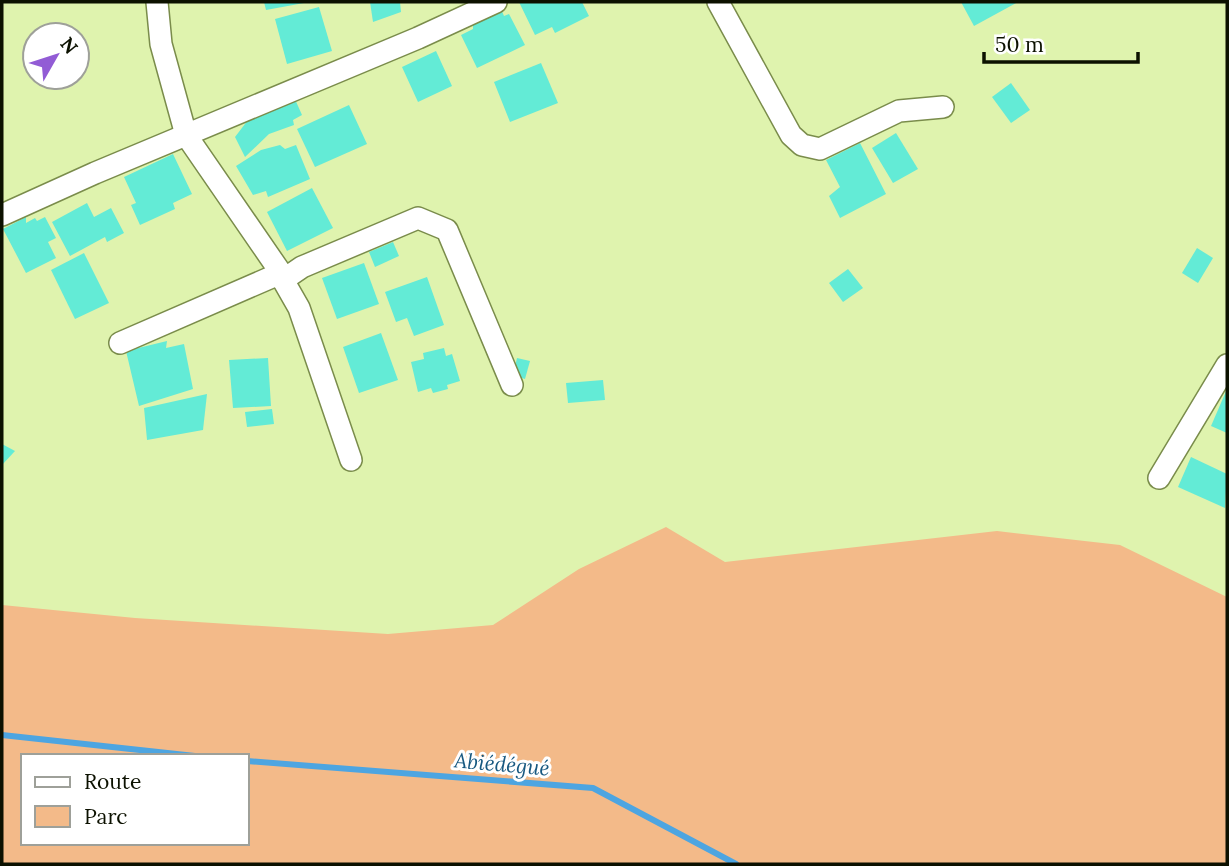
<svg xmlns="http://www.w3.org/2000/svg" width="1229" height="866" viewBox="0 0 1229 866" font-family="Lora,serif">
  <rect width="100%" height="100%" fill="#dff3ae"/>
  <!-- green -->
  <path fill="#f3ba89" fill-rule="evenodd" d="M666,527l59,35 272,-31 123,14 107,52v267h-1225v-259l133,13 253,16 105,-9 86,-56zM23,756h224v87h-224z"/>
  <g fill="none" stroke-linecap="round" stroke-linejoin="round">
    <!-- stream -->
    <g stroke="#4da5e1" stroke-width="6">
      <polyline points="2,735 195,756"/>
      <polyline points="247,761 593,788 736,864"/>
    </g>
  </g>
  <!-- building -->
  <g fill="#63ebd6">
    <polygon points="264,2 304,2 304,3 266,10"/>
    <polygon points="370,2 400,2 401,12 373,22"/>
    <polygon points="519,2 582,2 589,16 555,33 552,27 535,35"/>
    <polygon points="961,2 1018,2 974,26"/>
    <polygon points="319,7 332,51 287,64 275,19"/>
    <polygon points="501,9 504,16 509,14 525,45 477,68 461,35 473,29 473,23"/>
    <polygon points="436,51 452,86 418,102 402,67"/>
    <polygon points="541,63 558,103 510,122 494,82"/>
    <polygon points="1011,83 1030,110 1011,123 992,97"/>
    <polygon points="294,97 302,115 293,120 294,125 269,134 245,157 235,137 248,120"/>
    <polygon points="349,105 367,144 315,167 297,129"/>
    <polygon points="896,133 918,169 893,183 872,148"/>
    <polygon points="860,143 886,194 840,218 829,196 840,187 826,160"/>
    <polygon points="280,145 285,149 296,145 310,179 268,197 266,191 253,195 236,166 261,150"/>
    <polygon points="173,154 192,194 173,203 175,209 140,225 131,205 136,203 124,177"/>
    <polygon points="312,188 333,228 287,251 267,212"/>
    <polygon points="87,203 94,217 111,208 124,233 107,242 105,237 70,256 52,222"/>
    <polygon points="26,217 26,223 35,218 37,221 45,217 56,238 48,242 56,258 26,273 3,229"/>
    <polygon points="393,242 399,256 375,267 369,252"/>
    <polygon points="1197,248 1213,258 1198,283 1182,273"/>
    <polygon points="84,253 109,303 75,319 51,270"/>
    <polygon points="364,263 379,304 337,319 322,278"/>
    <polygon points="848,269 863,288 843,302 829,283"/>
    <polygon points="427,277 444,325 414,336 407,318 396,322 385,292"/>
    <polygon points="381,333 398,380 359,393 343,347"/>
    <polygon points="167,341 166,348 184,344 193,389 139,406 126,351"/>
    <polygon points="444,348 446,356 452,354 460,381 447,385 448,389 433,393 431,388 418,392 411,362 424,359 423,353"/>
    <polygon points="268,358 271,406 233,408 229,360"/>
    <polygon points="517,358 530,361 525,379 513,375"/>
    <polygon points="603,380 605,400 568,403 566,383"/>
    <polygon points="1227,389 1227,433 1211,426"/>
    <polygon points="207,394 203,430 147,440 144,408"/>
    <polygon points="272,409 274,424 247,427 245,412"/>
    <polygon points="2,444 15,451 2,465"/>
    <polygon points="1191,457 1227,474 1225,508 1178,487"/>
  </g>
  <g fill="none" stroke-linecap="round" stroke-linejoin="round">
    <defs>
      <g id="minor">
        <polyline points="157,2 161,44 186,135 281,273 283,280 302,267 418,218 447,230 512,385"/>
        <polyline points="718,2 791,135 802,145 820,149 899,111 943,107"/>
        <polyline points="2,215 95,173 418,38 496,2"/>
        <polyline points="283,280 299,308 351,460"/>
        <polyline points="120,343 281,273"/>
        <polyline points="1159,478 1227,365"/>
      </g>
    </defs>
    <!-- minor casing -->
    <use href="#minor" stroke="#7a8c4b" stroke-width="24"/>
    <!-- minor -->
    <use href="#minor" stroke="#fff" stroke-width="21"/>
  </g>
  <g text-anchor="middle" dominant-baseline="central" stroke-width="6" stroke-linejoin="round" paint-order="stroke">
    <!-- water labels -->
    <g font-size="21" font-style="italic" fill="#175880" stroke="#fff">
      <text transform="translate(502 764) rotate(5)">Abiédégué</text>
    </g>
  </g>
  <!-- border -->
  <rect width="1229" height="866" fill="none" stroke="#0c1100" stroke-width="7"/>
  <!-- legend -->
  <rect x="21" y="754" width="228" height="91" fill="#ffffff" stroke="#9ea099" stroke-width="2"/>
  <rect x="35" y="777" width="35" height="10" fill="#ffffff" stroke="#9ea099" stroke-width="2"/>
  <text x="84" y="789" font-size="21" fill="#0c1100">Route</text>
  <rect x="35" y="806" width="35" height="21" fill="#f3ba89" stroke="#9ea099" stroke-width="2"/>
  <text x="84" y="824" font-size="21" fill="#0c1100">Parc</text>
  <!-- north arrow -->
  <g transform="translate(56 56) rotate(51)"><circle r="33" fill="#ffffff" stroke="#9ea099" stroke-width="2"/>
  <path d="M0-5L12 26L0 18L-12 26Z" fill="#925cd5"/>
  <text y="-10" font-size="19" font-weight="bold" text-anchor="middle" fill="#0c1100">N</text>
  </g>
  <!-- scale -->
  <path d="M984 52v10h154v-10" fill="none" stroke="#0c1100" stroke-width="3.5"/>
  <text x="995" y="52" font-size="21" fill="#0c1100" stroke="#ffffff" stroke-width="5" paint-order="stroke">50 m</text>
</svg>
